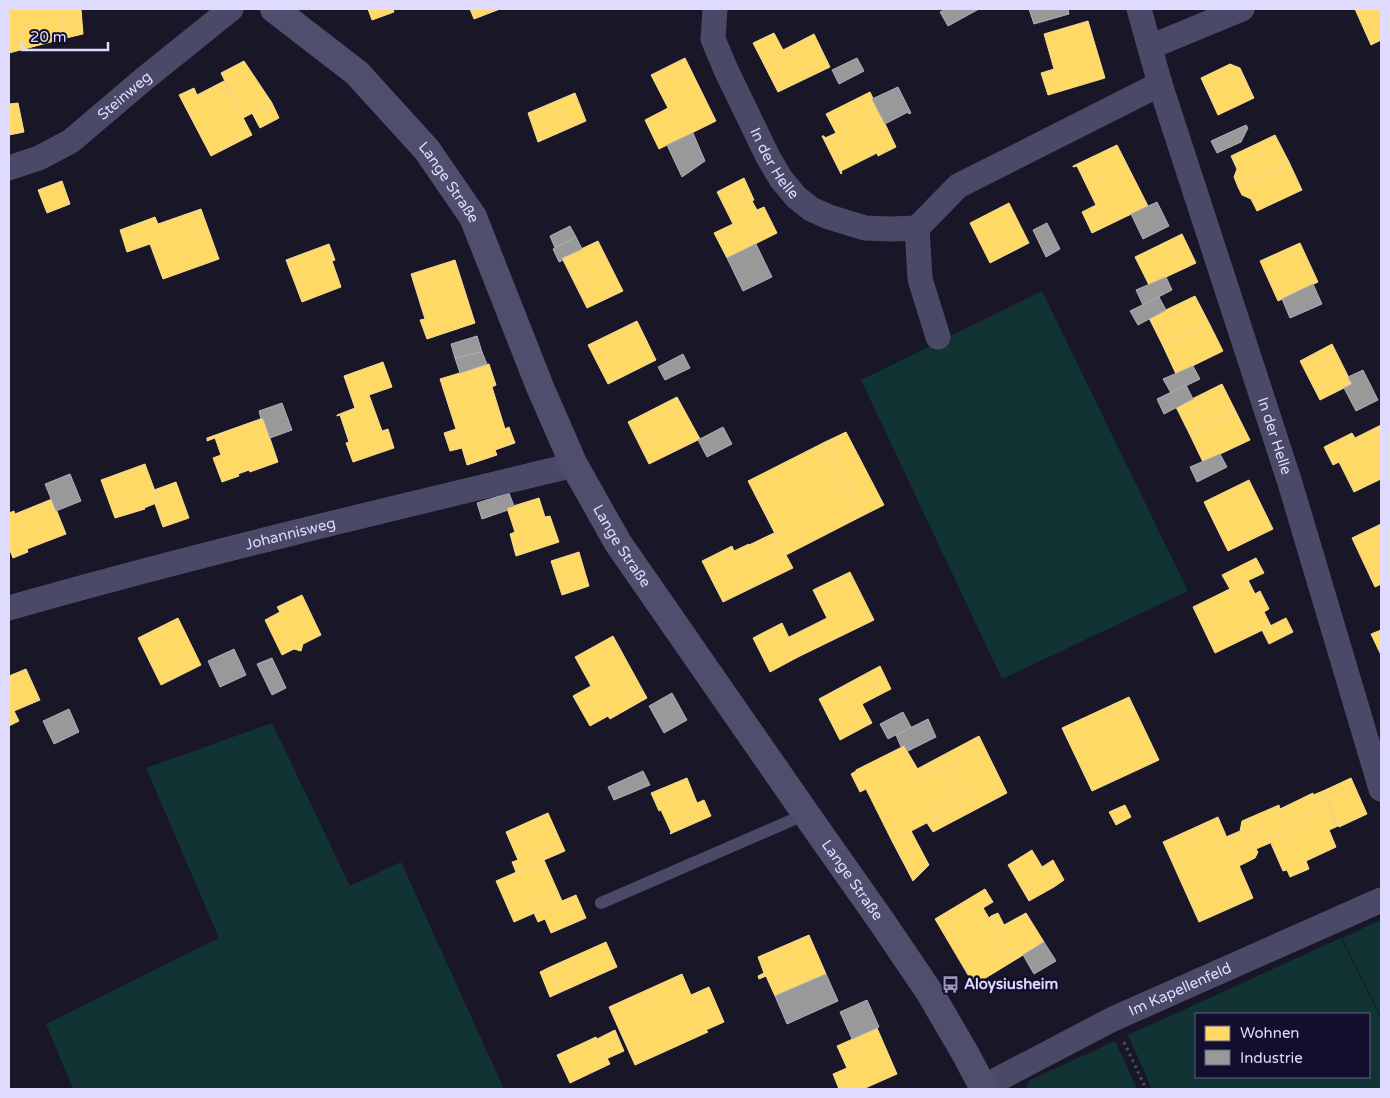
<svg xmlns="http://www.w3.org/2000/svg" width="1390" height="1098" viewBox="0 0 1390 1098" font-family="'Varela Round',sans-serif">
  <rect width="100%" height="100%" fill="#181627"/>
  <!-- green -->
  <g fill="#123333" fill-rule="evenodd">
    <polygon points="1042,291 1188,591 1002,679 861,380"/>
    <polygon points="272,723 350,886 401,862 504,1089 73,1089 46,1024 219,938 146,768"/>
    <polygon points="1381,920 1381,1017 1342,938"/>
    <path d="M1341,938l40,81v70h-229l-24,-54zM1369,1014v63h-173v-63z"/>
    <polygon points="1115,1041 1137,1089 1025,1089 1030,1080"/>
  </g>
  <!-- homes -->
  <g fill="#ffd966" stroke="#f5da94">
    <polygon points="9,9 59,9 66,38 9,53"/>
    <polygon points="59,9 81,9 83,34 66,38"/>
    <polygon points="368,9 393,9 394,12 372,20"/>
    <polygon points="470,9 500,9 474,19"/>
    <polygon points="1355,9 1381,9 1381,40 1371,45"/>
    <polygon points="1088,21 1105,78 1048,95 1041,73 1054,69 1044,34"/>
    <polygon points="774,33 783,50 814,34 830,67 778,92 753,43"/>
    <polygon points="685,58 716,121 659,149 645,120 668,108 651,75"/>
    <polygon points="244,61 272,103 243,118 221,73"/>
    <polygon points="1230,64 1240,68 1254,98 1218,115 1201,78"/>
    <polygon points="224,81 252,135 211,156 179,95 194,88 197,95"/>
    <polygon points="870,92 896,147 878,156 877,153 841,171 842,173 841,174 822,136 824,136 825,138 836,133 826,114"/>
    <polygon points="575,93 586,121 538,142 528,113"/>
    <polygon points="18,103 24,132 9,135 9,104"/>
    <polygon points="272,103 279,118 260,128 252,113"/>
    <polygon points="1275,135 1289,162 1238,187 1234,177 1237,169 1231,156"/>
    <polygon points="1117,145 1148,206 1092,233 1082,212 1096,205 1077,166 1073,167 1073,166"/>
    <polygon points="1289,162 1302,190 1257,211 1251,199 1242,195 1238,187"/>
    <polygon points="744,178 754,200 752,201 757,210 764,207 777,233 727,258 714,233 733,224 717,192"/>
    <polygon points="62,181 70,204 47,213 38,190"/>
    <polygon points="1009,203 1029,243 990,263 970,223"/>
    <polygon points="201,209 219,259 163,279 150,244 127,252 120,230 155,217 158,224"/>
    <polygon points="1182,234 1196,263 1149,285 1135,257"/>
    <polygon points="598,241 623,291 587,308 562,258"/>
    <polygon points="1300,243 1318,282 1278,301 1260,261"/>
    <polygon points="329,244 335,260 332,261 341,287 302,302 286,260"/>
    <polygon points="455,260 475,323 427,339 420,320 425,319 411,274"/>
    <polygon points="1195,296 1209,323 1163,346 1149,318"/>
    <polygon points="637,321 656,360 608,384 588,345"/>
    <polygon points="1209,323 1223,351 1176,374 1163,346"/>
    <polygon points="1332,344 1352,384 1320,400 1300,361"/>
    <polygon points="383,362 392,387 369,395 382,431 388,429 394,448 353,462 346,443 349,442 340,415 337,416 337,415 355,408 344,376"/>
    <polygon points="489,364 496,385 492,387 505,429 509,427 515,443 495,450 497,455 467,465 462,448 450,451 444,433 456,429 440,379"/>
    <polygon points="1222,384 1236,412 1190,435 1176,407"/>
    <polygon points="677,397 700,439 649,464 628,422"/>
    <polygon points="1236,412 1250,440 1203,462 1190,435"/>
    <polygon points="263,418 278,462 250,472 249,470 238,474 239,476 222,482 213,458 221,455 215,438 207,441 207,438"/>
    <polygon points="1381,425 1381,479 1354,492 1339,462 1333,465 1324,447 1352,433 1355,438"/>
    <polygon points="846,432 884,505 864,515 825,442"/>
    <polygon points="825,442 864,515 786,555 748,481"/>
    <polygon points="145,464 159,502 144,508 145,509 115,518 101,480"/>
    <polygon points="1249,480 1273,529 1228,551 1204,502"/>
    <polygon points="176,482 189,518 163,527 155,504 159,502 154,490"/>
    <polygon points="539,498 545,517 550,516 559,542 516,556 510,534 515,532 507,508"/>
    <polygon points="52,499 66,534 27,549 28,552 13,558 9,548 9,513 14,511 15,514"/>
    <polygon points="1381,524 1381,584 1375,587 1352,538"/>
    <polygon points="774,533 793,568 723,602 702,561 732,546 734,551 749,544 749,545"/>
    <polygon points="579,552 589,586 562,595 551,561"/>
    <polygon points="1256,558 1264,573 1230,589 1222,575"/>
    <polygon points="850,572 874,620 798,657 789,637 827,618 813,590"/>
    <polygon points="1248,580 1255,594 1260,591 1269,609 1264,612 1271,626 1215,653 1193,607"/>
    <polygon points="302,595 321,635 303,644 301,651 294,649 282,655 265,620 280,612 277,607"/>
    <polygon points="178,618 201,665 161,685 138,638"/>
    <polygon points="1286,618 1293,632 1269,644 1262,630"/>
    <polygon points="782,623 798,657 770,672 753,638"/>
    <polygon points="1381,630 1381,655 1371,634"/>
    <polygon points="613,636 647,698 610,719 608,716 590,726 573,696 591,686 575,657"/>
    <polygon points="880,666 891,689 862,704 872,723 840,740 819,699"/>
    <polygon points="26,669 40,700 14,711 9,701 9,676"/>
    <polygon points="1129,697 1159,760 1092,791 1062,728"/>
    <polygon points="9,701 19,721 9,726"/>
    <polygon points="979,736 1007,793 933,832 927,823 965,803 944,768 923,778 917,769"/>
    <polygon points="904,746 923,778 944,768 965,803 892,841 866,789 860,792 851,774 856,771 856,770"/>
    <polygon points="687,778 697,803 704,800 711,816 670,834 671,832 661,810 659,811 651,793"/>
    <polygon points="1351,778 1367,814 1339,827 1323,791"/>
    <polygon points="1323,791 1325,797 1315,802 1318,809 1287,824 1289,829 1269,839 1270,843 1256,849 1258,852 1255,858 1239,866 1226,837 1240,831 1242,821 1279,805 1280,809 1313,793 1313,795"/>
    <polygon points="1325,797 1338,826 1329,830 1336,847 1306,861 1309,869 1290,877 1287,870 1283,871 1269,839 1289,829 1287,824 1318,809 1315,802"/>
    <polygon points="1125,805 1131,817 1116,825 1109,812"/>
    <polygon points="548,813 565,851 516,872 512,862 518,860 506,832"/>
    <polygon points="1218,817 1253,898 1199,922 1163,842"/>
    <polygon points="911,831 929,865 913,881 892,841"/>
    <polygon points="1032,850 1054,887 1029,901 1008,865"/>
    <polygon points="544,860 562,901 514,922 496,881"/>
    <polygon points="1053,860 1064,880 1054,887 1042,867"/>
    <polygon points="985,889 993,902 983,908 989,918 991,916 1015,960 974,985 935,919"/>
    <polygon points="576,895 586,918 551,933 545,919 538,922 534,913"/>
    <polygon points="998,913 1004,925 1026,913 1044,942 1015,960 991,916"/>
    <polygon points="809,935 826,974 775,996 766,976 759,979 758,976 764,973 758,957"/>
    <polygon points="606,942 617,967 561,992 550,967"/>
    <polygon points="550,967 561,992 550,997 540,972"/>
    <polygon points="682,974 691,995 709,987 724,1022 706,1030 708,1032 635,1065 609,1007"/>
    <polygon points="877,1028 897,1074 863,1089 839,1089 833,1074 847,1068 837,1046"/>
    <polygon points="615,1030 624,1051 606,1059 597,1039"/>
    <polygon points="596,1037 610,1064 570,1083 557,1055"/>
  </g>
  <!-- industry -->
  <g fill="#999" stroke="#aeadb8">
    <polygon points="946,9 979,9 948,26 940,12"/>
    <polygon points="1029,9 1068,9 1069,14 1034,24"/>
    <polygon points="857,58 864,71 839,84 832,70"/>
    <polygon points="898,87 911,113 909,114 908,112 885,124 872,99"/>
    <polygon points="1246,125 1248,128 1241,142 1217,153 1211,141"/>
    <polygon points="693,133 705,161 682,177 667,145"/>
    <polygon points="1157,202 1169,226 1143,239 1131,214"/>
    <polygon points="1047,223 1060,249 1046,257 1033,230"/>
    <polygon points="570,226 576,237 555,248 550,236"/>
    <polygon points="576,237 582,249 562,258 563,260 559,262 553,249"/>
    <polygon points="756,244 772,277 743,291 727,258"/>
    <polygon points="1166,277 1172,290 1143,305 1136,290"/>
    <polygon points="1313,284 1322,304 1290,318 1282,299"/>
    <polygon points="1159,297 1166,310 1138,325 1130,311"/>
    <polygon points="477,336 482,352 455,358 451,344"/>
    <polygon points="482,352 487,364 460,373 455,358"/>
    <polygon points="683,354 690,368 665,380 658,367"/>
    <polygon points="1193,366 1200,379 1171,393 1163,379"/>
    <polygon points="1363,370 1378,400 1356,411 1344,388 1352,384 1348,377"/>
    <polygon points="1186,385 1193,399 1164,414 1157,399"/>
    <polygon points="282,403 292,430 270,438 263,418 261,419 259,411"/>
    <polygon points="723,427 732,444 707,457 698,440"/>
    <polygon points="1220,454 1227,467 1197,482 1190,467"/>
    <polygon points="70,474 81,501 56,511 45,484"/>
    <polygon points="509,493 514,506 507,508 508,510 482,519 477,503"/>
    <polygon points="234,649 246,675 220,687 208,661"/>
    <polygon points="272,658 286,688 272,695 257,664"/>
    <polygon points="672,693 687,720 664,733 649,706"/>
    <polygon points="69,709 79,732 54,744 43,721"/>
    <polygon points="903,712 911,727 888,739 880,724"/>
    <polygon points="928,719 936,737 908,751 905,745 901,747 896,735"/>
    <polygon points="643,771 650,785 614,800 608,787"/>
    <polygon points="1044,942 1056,961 1034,974 1023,955"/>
    <polygon points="826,974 838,1001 787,1024 775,996"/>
    <polygon points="867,1000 879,1027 852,1039 840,1012"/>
  </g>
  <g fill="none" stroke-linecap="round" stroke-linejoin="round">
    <!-- path -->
    <polyline stroke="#425364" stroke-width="3" stroke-dasharray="2.5 4" stroke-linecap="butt" points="1124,1042 1146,1089"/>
    <!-- service -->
    <polyline stroke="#4a4a68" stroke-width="12" points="601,903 806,814"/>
    <!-- minor -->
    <g stroke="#4a4a68" stroke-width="25">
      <path id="s1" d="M715,9l-2,30 13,31 42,87 13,22 15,18 15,12 18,8 36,11 25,1 27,-1"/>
      <path id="s2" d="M1139,9l21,75 130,399 91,306"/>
      <polyline points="1150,47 1242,9"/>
      <path id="s3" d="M9,168l30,-10 32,-17 73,-62 87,-70"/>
      <polyline points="938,337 920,279 917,228 958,186 1160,84"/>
      <path id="s4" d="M9,608c187,-53 376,-98 565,-143"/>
      <path id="s5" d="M983,1087l130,-68 268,-119"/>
    </g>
    <!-- secondary -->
    <path stroke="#4f4e6d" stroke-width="28" id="s6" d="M274,9l83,64 70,77 46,67 67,170 34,78 44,78 188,271 76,108 48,71 35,60 19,36"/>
  </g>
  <!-- icons -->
  <defs>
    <symbol id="bus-bare" viewBox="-9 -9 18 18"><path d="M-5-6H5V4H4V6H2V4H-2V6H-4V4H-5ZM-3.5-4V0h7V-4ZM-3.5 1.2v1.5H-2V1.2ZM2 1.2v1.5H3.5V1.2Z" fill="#9996b3" stroke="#120f2e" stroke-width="2.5" paint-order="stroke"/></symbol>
  </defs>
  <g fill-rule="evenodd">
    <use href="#bus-bare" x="938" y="972" width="25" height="25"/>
  </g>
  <g text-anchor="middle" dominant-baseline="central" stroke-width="5" stroke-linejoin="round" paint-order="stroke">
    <!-- street labels -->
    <g font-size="15" fill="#dedbff" stroke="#120f2e">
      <text stroke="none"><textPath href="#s3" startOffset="138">Steinweg</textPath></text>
      <text stroke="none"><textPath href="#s1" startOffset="169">In der Helle</textPath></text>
      <text stroke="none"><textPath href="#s6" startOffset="248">Lange Straße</textPath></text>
      <text stroke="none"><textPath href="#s2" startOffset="448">In der Helle</textPath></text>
      <text stroke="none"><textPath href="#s4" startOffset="291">Johannisweg</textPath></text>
      <text stroke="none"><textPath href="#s6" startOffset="652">Lange Straße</textPath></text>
      <text stroke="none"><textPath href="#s6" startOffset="1058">Lange Straße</textPath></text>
      <text stroke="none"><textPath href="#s5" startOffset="220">Im Kapellenfeld</textPath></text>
    </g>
    <!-- poi labels -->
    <g font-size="15" font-weight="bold" fill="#dedbff" stroke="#120f2e" text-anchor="start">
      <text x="964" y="984">Aloysiusheim</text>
    </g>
  </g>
  <!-- border -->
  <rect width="1390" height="1098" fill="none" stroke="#dedbff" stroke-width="20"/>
  <!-- legend -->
  <rect x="1195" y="1013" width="175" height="65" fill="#120f2e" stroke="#646182"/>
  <rect x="1205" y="1026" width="25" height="15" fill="#ffd966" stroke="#646182"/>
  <text x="1240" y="1038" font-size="15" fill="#dedbff">Wohnen</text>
  <rect x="1205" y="1050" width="25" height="15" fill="#999999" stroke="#646182"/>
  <text x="1240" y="1063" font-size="15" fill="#dedbff">Industrie</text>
  <!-- scale -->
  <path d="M22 42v8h86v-8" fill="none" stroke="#dedbff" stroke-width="2.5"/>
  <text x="30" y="42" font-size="15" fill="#dedbff" stroke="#120f2e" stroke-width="4" paint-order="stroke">20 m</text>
</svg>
